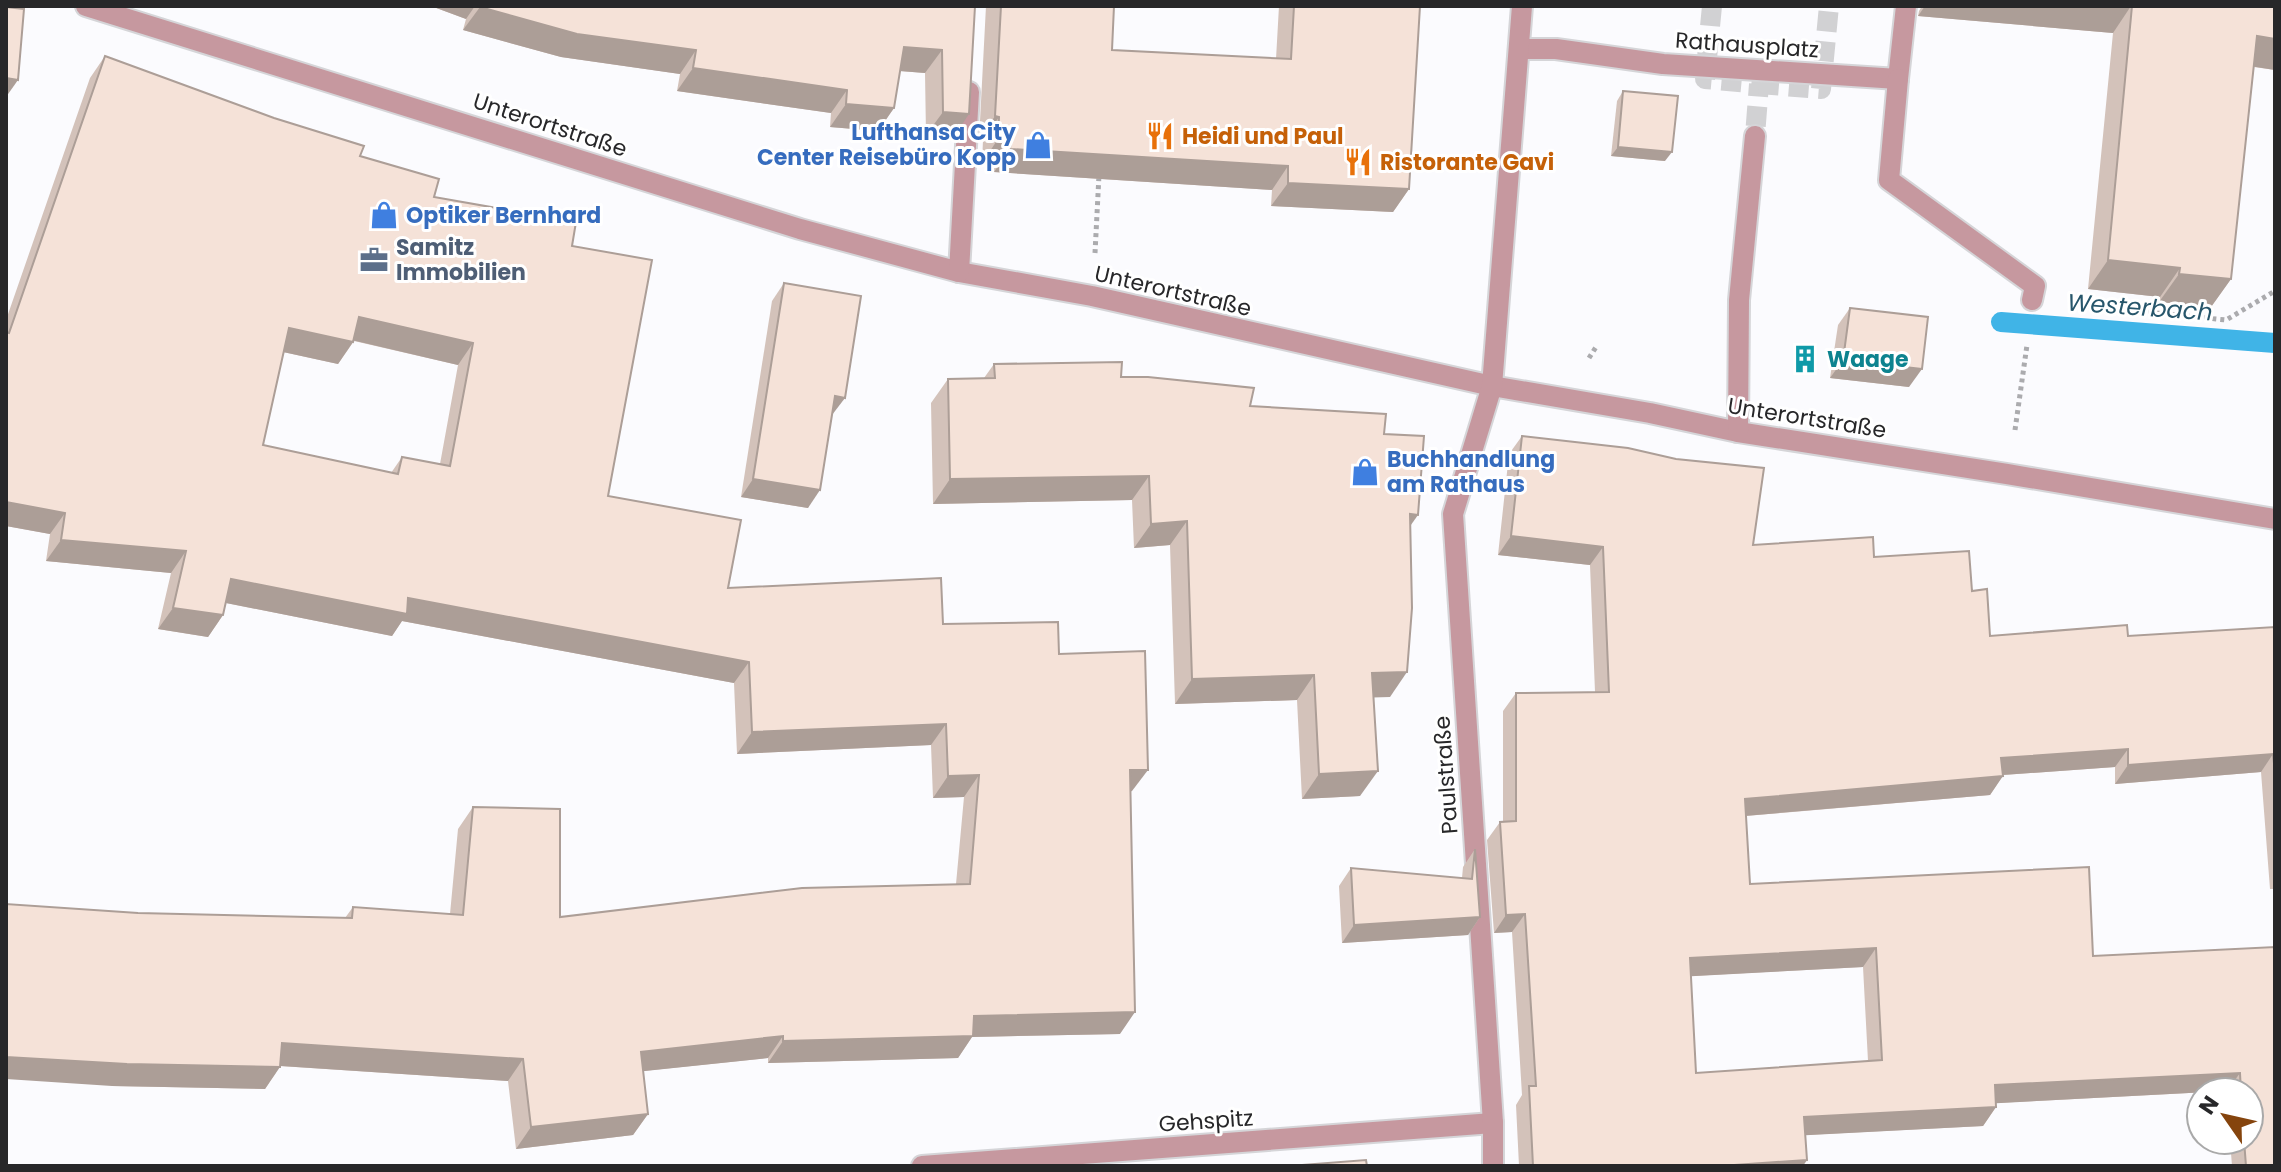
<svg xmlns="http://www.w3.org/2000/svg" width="2281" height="1172" viewBox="0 0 2281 1172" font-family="Poppins,sans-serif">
  <rect width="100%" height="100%" fill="#fbfbfe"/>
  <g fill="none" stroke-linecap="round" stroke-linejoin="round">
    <!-- stream -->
    <polyline stroke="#40b4e7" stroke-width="20" points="2001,322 2275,343"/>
    <!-- minor-tunnel -->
    <g stroke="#d1d1d3" stroke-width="20" stroke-dasharray="20 10" stroke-linecap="butt">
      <polyline points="1712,6 1705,79 1759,84 1755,136"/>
      <polyline points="1759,84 1821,89 1829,6"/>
    </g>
    <defs>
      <g id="minor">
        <polyline points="86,6 800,229 959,272 1092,296 1492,386 1650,413 1738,432 2007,474 2275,519"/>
        <polyline points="1519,49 1556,49 1663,64 1898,79 1906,6"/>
        <polyline points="1898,79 1889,180 2035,286 2032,300"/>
        <polyline points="959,272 969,92"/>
        <polyline points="1738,432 1739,300 1755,136"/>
        <polyline points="922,1166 1493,1123"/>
        <polyline points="1493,1166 1493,1123 1453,514 1492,386 1522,6"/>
      </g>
    </defs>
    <!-- minor casing -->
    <use href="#minor" stroke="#d5d5d8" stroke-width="24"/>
    <!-- path -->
    <g stroke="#ababae" stroke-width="5" stroke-dasharray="4 4" stroke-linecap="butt">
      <polyline points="1095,253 1099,175"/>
      <polyline points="2077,305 2226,320 2275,291"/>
      <polyline points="1589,358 1596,347"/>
      <polyline points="2015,430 2027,345"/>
    </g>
    <!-- minor -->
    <use href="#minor" stroke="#c6989f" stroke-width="20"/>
  </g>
  <!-- wall -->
  <g fill="#d3c2ba" fill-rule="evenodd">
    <polygon points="431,6 975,6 953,138 926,135 925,73 900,71 894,108 878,131 830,127 831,113 677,91 680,74 561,57 463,30 466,19"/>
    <polygon points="986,6 1114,6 1112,50 1276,59 1279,6 1420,6 1409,189 1393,212 1271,206 1272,190 994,172 994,163 982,163 983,140 979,140"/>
    <polygon points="1922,6 2275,6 2275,70 2254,67 2231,279 2211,307 2159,302 2160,297 2088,289 2113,33 1918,16 1919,11"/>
    <path d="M105,56l255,100 74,41 138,49 36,250 120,92 215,36 116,30 73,137 -2,1 -10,242 -148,3 -14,21 -190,5v-5l-125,13 5,43 -15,21 -117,14 -8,-68 -228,-15 -15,23 -153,-3 26,-173 207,5 8,-11 97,7 8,-85 15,-22 87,110 396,-33 8,-87 -31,1 -2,-53 -194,9 -3,-71 -332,-62 -10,15 -166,-33 -3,12 -15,22 -50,-8 13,-56 -125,-12 4,-27 -44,-8v-206l84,-242zM354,341l104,24 -18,99 -38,-7 -11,16 -128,-28 20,-93 55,12z"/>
    <polygon points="1623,91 1665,161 1611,156 1617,101"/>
    <polygon points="784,283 832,415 808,508 741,497 772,301"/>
    <polygon points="1850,308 1909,387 1830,378 1838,325"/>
    <polygon points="994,364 1121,377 1250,406 1384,434 1410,526 1390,697 1374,697 1360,796 1302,799 1297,700 1175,704 1170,545 1134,548 1132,500 933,504 931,403 948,379 984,378"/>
    <path d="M1522,436l231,109 121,12 98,34 18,45h138l147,-9v262h-5l-9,-117 -146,12v-17l-112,8 -13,20 -244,21 4,68 343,72 182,-9v219h-43l-2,-26h19v-48l-22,-1 -231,12v4l-13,19 -178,9 -2,31h-284l-3,-61 6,-10 -10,-163 -18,1 -7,-93 13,-18h3v-111l13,-18 79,-1 -5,-127 -92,-10 11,-101zM1863,967l5,94 -172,12 -5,-97z"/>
    <polygon points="1475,849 1480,917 1468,935 1342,943 1339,886 1351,868 1462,878 1463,867"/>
  </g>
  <!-- shaded-wall -->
  <g fill="#ac9e97">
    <polygon points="431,6 475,6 466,19"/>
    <polygon points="1925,6 2131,6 2113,33 1918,16"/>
    <polygon points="480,7 696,50 680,74 561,57 463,30"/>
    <polygon points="2257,36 2275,39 2275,70 2237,64"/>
    <polygon points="904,47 942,50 925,73 887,70"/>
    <polygon points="693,68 847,90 831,113 677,91"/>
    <polygon points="6,78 18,80 6,97"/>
    <polygon points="846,104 894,108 878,131 830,127"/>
    <polygon points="943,112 969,114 953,138 926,135"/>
    <polygon points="995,116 999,117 983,140 979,140"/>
    <polygon points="998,139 1011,140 994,163 982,163"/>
    <polygon points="1618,147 1672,152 1665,161 1611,156"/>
    <polygon points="1010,149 1288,166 1272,190 994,172"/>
    <polygon points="1288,183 1409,189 1393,212 1271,206"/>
    <polygon points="2108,260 2180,268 2160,297 2088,289"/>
    <polygon points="2179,274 2231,279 2211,307 2159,302"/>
    <polygon points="359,317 473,343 458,365 343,338"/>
    <polygon points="289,328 353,342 338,364 274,350"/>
    <polygon points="1843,360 1922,369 1909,387 1830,378"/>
    <polygon points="835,396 845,398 832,415"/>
    <polygon points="1149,476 1132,500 933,504 950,479"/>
    <polygon points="753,479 820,490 808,508 741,497"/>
    <polygon points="6,502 65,513 50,534 6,526"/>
    <polygon points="1410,514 1418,515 1401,539"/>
    <polygon points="1187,521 1170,545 1134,548 1151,524"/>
    <polygon points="1511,536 1603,547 1590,565 1498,555"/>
    <polygon points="61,540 186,551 171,573 46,561"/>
    <polygon points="231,579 408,598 749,662 734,683 402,621 392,636 216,601"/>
    <polygon points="173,608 223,615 208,637 158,629"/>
    <polygon points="1407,672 1390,697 1355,698 1372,673"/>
    <polygon points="1314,675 1297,700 1175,704 1192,679"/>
    <polygon points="946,724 931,745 737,754 752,732"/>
    <polygon points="2128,749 2115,767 1988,776 2001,758"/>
    <polygon points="2273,754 2261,772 2115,784 2128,765"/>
    <polygon points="1130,770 1148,770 1132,791 1115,792"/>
    <polygon points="1378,771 1360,796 1302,799 1319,774"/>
    <polygon points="979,775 964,797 933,798 948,776"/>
    <polygon points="2003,776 1990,795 1732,817 1745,799"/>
    <polygon points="1525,914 1512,932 1494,933 1506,915"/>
    <polygon points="1480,917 1468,935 1342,943 1354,925"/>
    <polygon points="1876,948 1863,967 1677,977 1690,958"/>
    <polygon points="1135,1012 1120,1034 972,1037 958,1058 768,1063 783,1041 974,1016"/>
    <polygon points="783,1036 768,1058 626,1073 641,1052"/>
    <polygon points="282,1043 523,1059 508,1081 266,1065"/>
    <polygon points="6,1057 280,1067 265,1089 112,1086 6,1079"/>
    <polygon points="2240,1073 2227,1091 1982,1104 1995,1085"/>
    <polygon points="1996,1107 1983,1126 1791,1136 1804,1117"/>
    <polygon points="648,1114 633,1135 516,1149 531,1127"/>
    <polygon points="1807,1160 1803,1166 1720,1166"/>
  </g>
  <!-- building -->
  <g fill="#f5e2d8" stroke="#ac9e97" stroke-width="2" fill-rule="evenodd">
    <polygon points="480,6 975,6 969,114 943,112 942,50 904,47 894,108 846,104 847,90 693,68 696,50 577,34 480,7"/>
    <polygon points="1001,6 1114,6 1112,50 1291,59 1294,6 1420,6 1409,189 1288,183 1288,166 1010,149 1011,140 998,139 999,117 995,116"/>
    <polygon points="2132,6 2275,6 2275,39 2257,36 2231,279 2179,274 2180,268 2108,260"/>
    <polygon points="6,7 24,9 18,80 6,78"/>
    <path d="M105,56l169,62 90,28 -4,10 79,23 -5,18 142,25 -4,24 80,14 -44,236 133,24 -13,68 213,-10 2,46 115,-2 1,32 86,-3 3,119h-18l5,242 -161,4 -1,20 -190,5v-5l-142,16 7,62 -117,13 -8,-68 -241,-16 -2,24 -153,-3 -121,-7v-153l132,9 214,5 1,-11 110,8 10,-108 87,2v108l242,-29 168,-4 9,-109 -31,1 -2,-52 -194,8 -3,-70 -341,-64 -1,16 -176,-35 -8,36 -50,-7 13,-57 -125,-11 4,-27 -59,-11v-170l3,1zM359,317l114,26 -23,123 -48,-9 -4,17 -135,-29 26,-117 64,14z"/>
    <polygon points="1623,91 1678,96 1672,152 1618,147"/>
    <polygon points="784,283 861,296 845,398 835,396 820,490 753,479"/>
    <polygon points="1850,308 1928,317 1922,369 1843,360"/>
    <polygon points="1122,362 1121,377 1148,377 1254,388 1250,406 1386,414 1384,434 1424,436 1418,515 1410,514 1412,608 1407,672 1372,673 1378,771 1319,774 1314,675 1192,679 1187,521 1151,524 1149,476 950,479 948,379 995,378 994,364"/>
    <path d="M1522,436l106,12 48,11 88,9 -11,77 120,-8 1,20 95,-6 3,40 15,-2 3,47 137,-11 1,11 147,-9v146l-2,-19 -145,11v-16l-127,9 2,18 -258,23 5,85 339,-17 4,89 182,-9v219h-29l-2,-26h5v-48h-8l-1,-19 -245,12 1,22 -192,10 3,43 -87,6h-187l-4,-80h7l-11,-172 -19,1 -6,-93 16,-1v-128l93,-1 -6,-145 -92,-11zM1876,948l6,112 -186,13 -6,-115z"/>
    <polygon points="1475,849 1480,917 1354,925 1351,868 1472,879"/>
    <polygon points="1366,1160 1367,1166 1289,1166"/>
  </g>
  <!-- icons -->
  <defs>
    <symbol id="restaurant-bare" viewBox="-9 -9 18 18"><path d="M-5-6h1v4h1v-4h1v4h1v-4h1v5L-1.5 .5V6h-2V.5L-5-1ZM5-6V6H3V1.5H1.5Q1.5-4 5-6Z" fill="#e8710a" stroke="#fff" stroke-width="2.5" paint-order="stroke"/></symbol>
    <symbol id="shop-bare" viewBox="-9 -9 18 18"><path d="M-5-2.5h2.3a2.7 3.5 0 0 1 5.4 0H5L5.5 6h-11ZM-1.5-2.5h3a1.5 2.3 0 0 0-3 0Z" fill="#3f7fe0" stroke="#fff" stroke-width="2.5" paint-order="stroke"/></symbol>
    <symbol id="office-bare" viewBox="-9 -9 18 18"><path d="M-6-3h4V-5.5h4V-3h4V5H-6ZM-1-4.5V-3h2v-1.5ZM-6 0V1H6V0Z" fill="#5c6f8a" stroke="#fff" stroke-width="2.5" paint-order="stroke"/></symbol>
    <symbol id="building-bare" viewBox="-9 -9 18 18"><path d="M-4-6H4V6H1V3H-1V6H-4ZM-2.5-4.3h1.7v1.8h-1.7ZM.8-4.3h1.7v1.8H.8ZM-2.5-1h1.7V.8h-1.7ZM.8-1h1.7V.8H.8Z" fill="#0f9aa8" stroke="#fff" stroke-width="2.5" paint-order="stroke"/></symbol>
  </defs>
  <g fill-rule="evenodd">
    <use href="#restaurant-bare" x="1140" y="116" width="40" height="40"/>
    <use href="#shop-bare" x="1018" y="125" width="40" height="40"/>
    <use href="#restaurant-bare" x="1338" y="142" width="40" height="40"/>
    <use href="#shop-bare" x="364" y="195" width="40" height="40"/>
    <use href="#office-bare" x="354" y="240" width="40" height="40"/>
    <use href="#building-bare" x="1785" y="339" width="40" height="40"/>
    <use href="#shop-bare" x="1345" y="452" width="40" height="40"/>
  </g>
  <g text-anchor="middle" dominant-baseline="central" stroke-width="6" stroke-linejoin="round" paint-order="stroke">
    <!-- street labels -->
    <g font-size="22" fill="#272729" stroke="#fff">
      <text transform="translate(1747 45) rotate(4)">Rathausplatz</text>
      <text transform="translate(550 125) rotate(18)">Unterortstraße</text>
      <text transform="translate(1173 291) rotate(13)">Unterortstraße</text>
      <text transform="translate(1807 418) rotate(9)">Unterortstraße</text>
      <text transform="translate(1446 775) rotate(-94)">Paulstraße</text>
      <text transform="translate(1206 1121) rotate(-4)">Gehspitz</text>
    </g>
    <!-- shop labels -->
    <g font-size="22" font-weight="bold" fill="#366cbe" stroke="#fff" text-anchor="start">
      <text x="1016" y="132" text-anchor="end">Lufthansa City<tspan x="1016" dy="25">Center Reisebüro Kopp</tspan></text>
      <text x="406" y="215">Optiker Bernhard</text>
      <text x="1387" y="459">Buchhandlung<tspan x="1387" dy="25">am Rathaus</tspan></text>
    </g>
    <!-- food labels -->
    <g font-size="22" font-weight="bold" fill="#c56008" stroke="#fff" text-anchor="start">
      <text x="1182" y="136">Heidi und Paul</text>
      <text x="1380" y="162">Ristorante Gavi</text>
    </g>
    <!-- service labels -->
    <g font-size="22" font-weight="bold" fill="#4e5e75" stroke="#fff" text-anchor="start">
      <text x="396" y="247">Samitz<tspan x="396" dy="25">Immobilien</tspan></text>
    </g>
    <!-- culture labels -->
    <g font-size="22" font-weight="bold" fill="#0d838f" stroke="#fff" text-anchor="start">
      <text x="1827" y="359">Waage</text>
    </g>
    <!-- water labels -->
    <g font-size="24" font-style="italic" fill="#27566b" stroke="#fff">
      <text transform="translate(2140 307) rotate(4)">Westerbach</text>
    </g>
  </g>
  <!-- border -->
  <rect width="2281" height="1172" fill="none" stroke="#272729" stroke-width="16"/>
  <!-- north arrow -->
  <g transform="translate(2225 1116) rotate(304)"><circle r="38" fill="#ffffff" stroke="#a9a9a9" stroke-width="2"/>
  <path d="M0-6L14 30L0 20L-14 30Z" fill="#85440d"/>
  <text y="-12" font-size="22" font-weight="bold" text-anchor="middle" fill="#272729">N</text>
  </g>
</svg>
